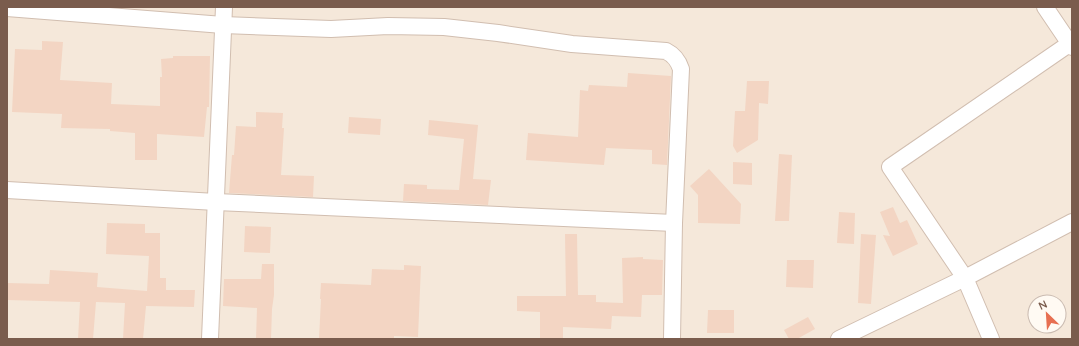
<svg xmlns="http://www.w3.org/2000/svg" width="1079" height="346" viewBox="0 0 1079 346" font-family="Quicksand,sans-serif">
  <rect width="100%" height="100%" fill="#fdf6ec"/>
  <!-- residential -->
  <path fill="#f5e8da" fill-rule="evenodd" d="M7,7h1065v332h-1065zM1035,302h24v24h-24z"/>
  <!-- building -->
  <g fill="#f3d5c3">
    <polygon points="42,41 63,42 60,80 112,83 111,104 160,106 160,77 162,77 161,59 173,58 173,56 210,56 209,107 207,107 204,137 157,134 157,160 135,160 135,133 110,131 110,129 61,128 62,114 12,112 15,49 42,50"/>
    <polygon points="628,73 671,76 667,165 652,164 652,150 606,148 604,165 526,160 528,133 578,137 580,90 588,91 589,85 627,87"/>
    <polygon points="747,81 769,81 768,104 759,103 758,140 737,153 733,146 735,111 745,111"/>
    <polygon points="256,112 283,113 282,128 284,128 281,175 314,176 313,197 229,193 232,155 234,155 236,126 256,127"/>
    <polygon points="349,117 381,119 380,135 348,133"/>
    <polygon points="429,120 478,125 473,179 491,180 488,205 403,201 404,184 427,185 427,189 459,190 464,139 428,135"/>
    <polygon points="779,154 792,155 789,221 775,221"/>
    <polygon points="733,162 752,163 752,185 733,184"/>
    <polygon points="709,169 741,204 740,224 698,223 698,195 690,186"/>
    <polygon points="893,207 900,223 907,220 918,244 893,256 883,235 890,236 880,212"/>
    <polygon points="839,212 855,213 854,244 837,243"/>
    <polygon points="107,223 145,224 145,233 160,233 160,278 166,278 166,290 195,290 194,307 146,306 143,339 123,339 125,303 96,302 93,339 78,339 80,302 7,300 7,283 49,284 50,270 98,273 97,287 147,291 149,256 106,254"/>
    <polygon points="245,226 271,227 270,253 244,252"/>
    <polygon points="565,234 577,234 578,295 596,295 596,302 623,303 622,258 643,257 643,259 663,260 662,295 642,295 641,317 612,316 611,329 563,327 563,339 540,339 540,312 517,311 517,296 566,296"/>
    <polygon points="861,234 876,235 871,304 858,303"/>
    <polygon points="787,260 814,260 813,288 786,287"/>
    <polygon points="262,264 274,264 274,295 272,309 271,339 256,339 257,308 223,306 224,279 261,279"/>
    <polygon points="404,265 421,266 418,337 394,336 394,339 319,339 321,299 320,299 321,283 371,285 372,269 404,270"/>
    <polygon points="708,310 734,310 734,333 707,333"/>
    <polygon points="808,317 815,329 797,339 789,339 784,330"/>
  </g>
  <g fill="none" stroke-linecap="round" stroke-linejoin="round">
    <defs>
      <g id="street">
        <polyline points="1045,7 1072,47"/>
        <path d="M7,8l216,17 108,4 57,-3 56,1 54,6 74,11 94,7c8,4 12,9 15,18l-7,154 -2,116"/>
        <polyline points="7,190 216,202 674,223"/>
        <polyline points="210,339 224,7"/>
        <polyline points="839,339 965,278 1072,222"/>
        <polyline points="991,339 965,278 890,167 1072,42"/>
      </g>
    </defs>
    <!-- street casing -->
    <use href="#street" stroke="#d1beb0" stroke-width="18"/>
    <!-- street -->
    <use href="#street" stroke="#fff" stroke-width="16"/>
  </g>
  <!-- border -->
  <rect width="1079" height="346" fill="none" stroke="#7a5c4d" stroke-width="16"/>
  <!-- north arrow -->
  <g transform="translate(1047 314) rotate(335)"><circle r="19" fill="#fffaf3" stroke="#cabbb1"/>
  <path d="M0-3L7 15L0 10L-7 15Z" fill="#e76f51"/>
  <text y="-6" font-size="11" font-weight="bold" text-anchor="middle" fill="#7a5c4d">N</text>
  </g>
</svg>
